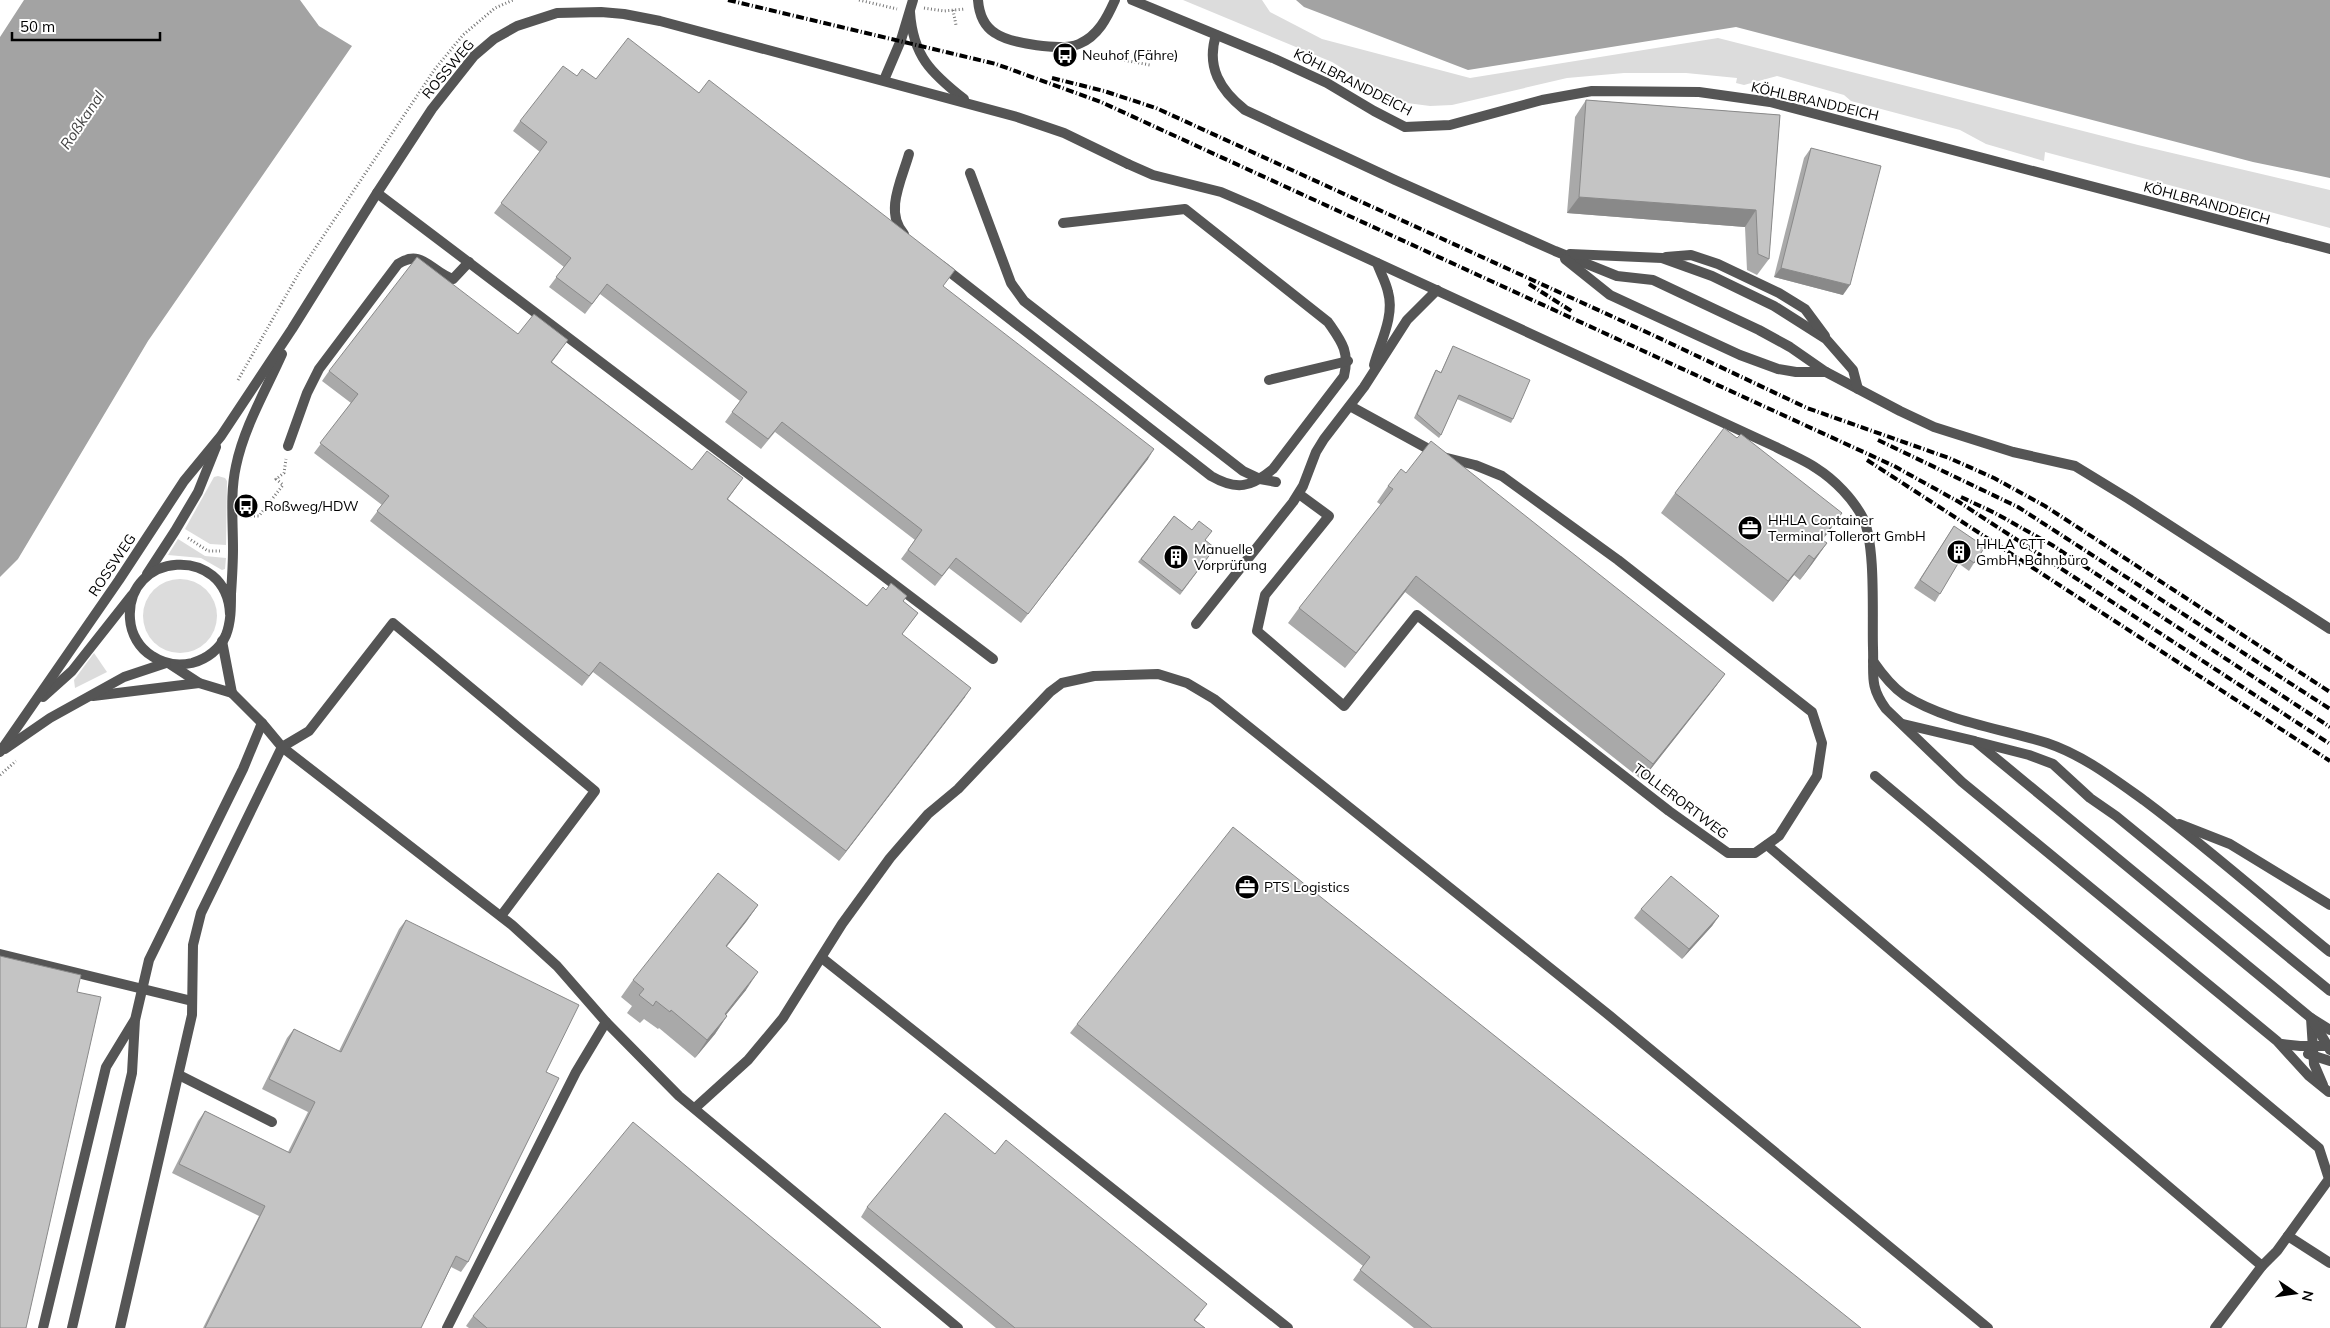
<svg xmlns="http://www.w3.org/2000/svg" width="2330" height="1328" viewBox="0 0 2330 1328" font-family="Mulish,sans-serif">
  <rect width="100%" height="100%" fill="#fff"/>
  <!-- green -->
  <g fill="#dcdcdc">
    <polygon points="1183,0 1262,0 1270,12 1322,39 1470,78 1718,38 2138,145 2330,190 2330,228 2045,152 2044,161 1986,144 1960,130 1851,101 1844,95 1777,76 1744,85 1736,83 1737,78 1686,73 1624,73 1567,78 1452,105 1430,106 1407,103 1384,94 1332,62"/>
    <polygon points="218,476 225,478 227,481 226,545 210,544 185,529 214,477"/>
    <polygon points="178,539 205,556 226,558 225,569 222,570 201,558 168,555"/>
    <circle cx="180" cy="616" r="37"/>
    <polygon points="94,653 107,672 75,688 74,680"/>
  </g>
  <!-- water -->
  <g fill="#a3a3a3">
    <polygon points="24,0 300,0 319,26 352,46 148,341 18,559 0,577 0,37"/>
    <polygon points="1296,0 2330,0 2330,178 2253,162 1736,27 1468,70 1304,7"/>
  </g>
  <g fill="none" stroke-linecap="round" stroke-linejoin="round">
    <!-- path -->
    <g stroke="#777" stroke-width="3" stroke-dasharray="1 2.5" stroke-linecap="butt">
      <polyline points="859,0 897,9"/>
      <polyline points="924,8 944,11 965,9"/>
      <polyline points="953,10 956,25"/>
      <polyline points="1090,54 1150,65 1150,67"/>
      <polyline points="238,380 300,271 435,69 463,35 495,8 513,0"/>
      <polyline points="247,516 259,516 283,485 276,479 284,473 286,459"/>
      <polyline points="188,538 208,551 220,551"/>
      <polyline points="0,775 16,761"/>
    </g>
    <!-- lane -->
    <g stroke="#555" stroke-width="10">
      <path d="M978,0c1,13 6,26 17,33 16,11 67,18 84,11 19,-8 28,-26 36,-44"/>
      <path d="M1216,35c-10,32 4,55 29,75l150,70 160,71 62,25 36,4 106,50 31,17 36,25 74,39 34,16 79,25 62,14 54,33 201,130"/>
      <path d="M1128,164l25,11 68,17 35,15 520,240c13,7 28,13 40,21 19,12 37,31 47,50 13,27 9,98 10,130 1,27 -4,38 13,61l76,73 315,259 31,34 21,17"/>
      <polyline points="970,173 1011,283 1024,301 1243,471 1260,479 1276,482"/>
      <polyline points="377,193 993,659"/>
      <path d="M904,234c-20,-22 -2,-55 5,-80"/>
      <polyline points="1570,254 1662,258 1712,276 1774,306 1826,339 1853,370 1858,389"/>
      <polyline points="1666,257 1691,255 1718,264 1779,293 1805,309 1825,336"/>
      <polyline points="1565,259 1610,295 1740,355 1778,369 1796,372 1826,372"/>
      <path d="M942,266l269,210c26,15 40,11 62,-7l71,-93c6,-25 -3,-35 -16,-54l-143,-113 -122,14"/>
      <path d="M1374,365c6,-22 21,-49 14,-73 -2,-10 -8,-20 -11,-29"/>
      <polyline points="1269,380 1348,361"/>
      <path d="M288,446l19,-53 12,-24 79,-105c24,-16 33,8 55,15l16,-17"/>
      <polyline points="1299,494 1329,516 1265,595 1257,631 1344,706 1417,615 1669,811 1728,853 1755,853 1779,836 1817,776 1822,743 1812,712 1618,560 1502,476 1475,465 1443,457 1350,406"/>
      <polyline points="1196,624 1293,502 1303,486 1316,452 1324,439 1364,387 1407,320 1437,290"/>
      <path d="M1873,661c9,13 18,25 31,34 43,27 96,33 143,48 36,12 67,36 98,58 64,48 124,101 185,151"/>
      <polyline points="232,693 262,723 282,747 512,925 557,966 606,1022 679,1096 958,1328"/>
      <polyline points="1903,724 1975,741 2311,1018 2330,1030"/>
      <polyline points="1978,742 2029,755 2053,764 2090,798 2116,816 2330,991"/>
      <polyline points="2179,824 2230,844 2330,905"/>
      <polyline points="1767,845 2262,1266 2277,1251 2329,1179 2319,1148 1875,776"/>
      <polyline points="0,954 192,1001"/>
      <polyline points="822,958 1288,1328"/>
      <polyline points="2311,1018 2314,1064 2323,1085"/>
      <polyline points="2313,1021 2330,1050"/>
      <polyline points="2282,1044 2300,1046 2330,1046"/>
      <polyline points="2308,1054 2330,1061"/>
      <polyline points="179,1075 272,1122"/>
      <polyline points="695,1108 748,1060 783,1018 842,924 890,858 928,814 958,789 1050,692 1062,683 1094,676 1158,674 1187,683 1214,699 1610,1016 1988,1328"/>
      <polyline points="2288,1236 2330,1263"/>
      <polyline points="43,1328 106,1067 134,1021"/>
      <polyline points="72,1328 132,1073 135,1020 149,960 243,769 262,723"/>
      <polyline points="120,1328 192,1015 193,945 201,913 282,747 309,731 393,623 595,791 501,916"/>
      <polyline points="447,1328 576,1072 606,1022"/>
      <polyline points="2215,1328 2262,1266"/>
    </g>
    <!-- street -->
    <g stroke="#555" stroke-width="10">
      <polyline points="1132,0 1275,59 1327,83 1374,111 1405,127 1450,125 1542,100 1592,91 1699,92 1770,102 2330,249"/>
      <path d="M910,12c3,44 21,61 54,87"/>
      <polyline points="884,80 901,40 913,0"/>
      <polyline points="147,574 175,531 198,492 216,447"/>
      <path d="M230,614c-3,-70 -105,-63 -100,5 1,15 9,29 22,37 12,8 27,10 40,7 15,-4 28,-14 34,-28 5,-13 5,-27 5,-41 1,-15 2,-30 2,-45 0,-28 -3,-56 3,-83 8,-39 30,-76 46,-112"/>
      <polyline points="170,664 199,683 232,693 222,641"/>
      <polyline points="93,696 199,683"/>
      <polyline points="43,697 72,671 132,595"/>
      <polyline points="5,749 50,718 124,677 166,663"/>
      <polyline points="0,752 119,580 184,481 221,436 292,329 377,193 432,109 474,56 494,39 517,26 557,13 601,12 624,14 660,21 1017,117 1064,133 1128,164"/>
    </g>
    <!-- rail -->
    <g stroke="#000" stroke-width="4" stroke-dasharray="8 2.5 1 2.5" stroke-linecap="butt">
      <polyline points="728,0 996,64 1101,102 1894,466 1959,502 2330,744"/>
      <polyline points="1052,78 1104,91 1156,108 1655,336 1807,408 1949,458 1994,478 2045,506 2330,692"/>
      <polyline points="1529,284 1573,312"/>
      <polyline points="1878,440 2018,507 2330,709"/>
      <polyline points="1867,460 2330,761"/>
      <polyline points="1961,497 1995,513 2052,545 2330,727"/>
    </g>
  </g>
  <!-- wall -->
  <g fill="#a9a9a9">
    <polygon points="577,76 596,79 944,287 1148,459 1021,623 949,568 935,586 901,559 915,540 775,432 761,449 725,422 740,401 600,294 585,314 549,287 564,267 494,213 540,152 513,131 520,121"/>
    <polygon points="1586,100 1780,115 1769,259 1757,275 1747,270 1745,227 1567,213 1575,117"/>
    <polygon points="1811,148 1843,295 1774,277 1804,158"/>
    <polygon points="518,334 561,350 552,362 692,470 743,478 728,499 867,606 903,601 918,613 902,634 965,697 839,861 593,672 582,686 370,521 382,505 314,453 351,403 322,381 329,371"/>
    <polygon points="1453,346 1513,419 1511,423 1457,399 1441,435 1439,438 1414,418 1434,373 1436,370 1441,372 1451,350"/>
    <polygon points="1406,473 1725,674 1713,690 1642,780 1405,592 1345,668 1288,623 1299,608 1381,505 1377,502 1388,486"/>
    <polygon points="1675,493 1842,513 1822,540 1827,543 1812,564 1800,580 1794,575 1773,602 1661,513"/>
    <polygon points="1174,516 1215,548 1180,595 1138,562"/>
    <polygon points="1954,526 1974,563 1969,571 1958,563 1935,602 1914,588"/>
    <polygon points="758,905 746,922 726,947 746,990 726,1015 727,1016 715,1034 695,1058 659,1028 658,1029 644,1019 640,1023 627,1013 632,1006 621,997 633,980"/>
    <polygon points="1641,909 1719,916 1712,926 1682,959 1634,918"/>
    <polygon points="406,920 546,1072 468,1262 461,1272 451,1267 421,1328 203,1328 259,1216 172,1173 198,1121 205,1111 288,1152 308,1112 262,1089 287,1038 294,1029 339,1051 399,929"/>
    <polygon points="1077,1024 1861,1328 1414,1328 1353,1280 1363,1266 1070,1033"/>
    <polygon points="995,1154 1200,1314 1195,1320 1205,1328 996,1328 861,1217 867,1207"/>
    <polygon points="473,1316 881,1328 469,1328 466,1326"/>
  </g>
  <!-- shaded-wall -->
  <g fill="#898989">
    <polygon points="1579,197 1756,210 1745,227 1567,213"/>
    <polygon points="1781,268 1850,285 1843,295 1774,277"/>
    <polygon points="1154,449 1148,459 1021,623 1028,614"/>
    <polygon points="1842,513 1827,534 1810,555 1821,539"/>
    <polygon points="1827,543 1812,564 1800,580 1814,559"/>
    <polygon points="1809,555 1794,575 1773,602 1788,581"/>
    <polygon points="1416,576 1405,592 1345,668 1356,653"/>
    <polygon points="1725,674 1713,690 1642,780 1653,764"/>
    <polygon points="971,688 965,697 839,861 846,851"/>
    <polygon points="758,905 746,922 713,964 726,946"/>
    <polygon points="1719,916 1712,926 1682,959 1689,949"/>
    <polygon points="758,972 746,990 712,1032 725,1014"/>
    <polygon points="727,1016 715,1034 695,1058 707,1040"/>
  </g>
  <!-- building -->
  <g fill="#c4c4c4" stroke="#898989">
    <polygon points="628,38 699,93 709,80 955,270 943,286 1154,449 1028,614 956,558 942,576 908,550 922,530 782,422 768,439 732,412 747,392 607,284 592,304 556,277 571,258 501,203 547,142 520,121 563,66 577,76 582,69 596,79"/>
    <polygon points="1586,100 1780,115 1769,259 1758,254 1756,210 1579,197"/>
    <polygon points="1811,148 1881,166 1850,285 1781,268"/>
    <polygon points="417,257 518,334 534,314 568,340 551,362 692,470 707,451 743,478 727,499 867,606 883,587 886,590 891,583 907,596 903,601 918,613 902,634 971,688 846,851 600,662 589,676 377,511 389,496 320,443 358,394 329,371"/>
    <polygon points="1453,346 1530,380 1513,419 1459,395 1441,435 1417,414 1436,370 1441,373"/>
    <polygon points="1724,428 1737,438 1741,434 1842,513 1821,539 1827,543 1814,559 1809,555 1788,581 1675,493"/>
    <polygon points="1431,441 1725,674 1653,764 1416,576 1356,653 1299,608 1393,489 1388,486 1401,469 1406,473"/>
    <polygon points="1174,516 1192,530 1199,521 1212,531 1205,540 1215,548 1182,591 1141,559"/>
    <polygon points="1954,526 1985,547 1974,563 1963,555 1940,594 1920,580"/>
    <polygon points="1233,827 1861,1328 1432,1328 1360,1270 1370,1257 1077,1024"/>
    <polygon points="718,873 758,905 726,946 758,972 725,1014 727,1016 707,1040 671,1010 670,1012 656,1001 653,1006 639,995 644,989 633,980"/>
    <polygon points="1671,876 1719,916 1689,949 1641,909"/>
    <polygon points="406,920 579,1005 546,1072 559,1078 468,1262 456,1256 421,1328 205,1328 265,1206 179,1164 205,1111 290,1153 315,1102 269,1079 294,1029 341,1052"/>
    <polygon points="0,956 81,975 77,992 101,997 26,1328 0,1328"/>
    <polygon points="945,1113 995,1154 1006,1140 1207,1304 1194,1320 1205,1328 1015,1328 867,1207"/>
    <polygon points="633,1122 881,1328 487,1328 473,1316"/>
  </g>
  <!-- icons -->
  <defs>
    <symbol id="bus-disc" viewBox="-11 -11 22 22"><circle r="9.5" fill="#000" stroke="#fff"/><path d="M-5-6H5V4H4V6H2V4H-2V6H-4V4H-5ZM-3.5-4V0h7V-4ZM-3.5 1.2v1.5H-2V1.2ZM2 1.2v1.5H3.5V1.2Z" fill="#fff"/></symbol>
    <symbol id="office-disc" viewBox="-11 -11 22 22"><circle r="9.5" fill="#000" stroke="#fff"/><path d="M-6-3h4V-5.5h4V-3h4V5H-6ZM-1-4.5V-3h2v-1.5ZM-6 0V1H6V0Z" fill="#fff"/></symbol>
    <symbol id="building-disc" viewBox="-11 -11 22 22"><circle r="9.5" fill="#000" stroke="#fff"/><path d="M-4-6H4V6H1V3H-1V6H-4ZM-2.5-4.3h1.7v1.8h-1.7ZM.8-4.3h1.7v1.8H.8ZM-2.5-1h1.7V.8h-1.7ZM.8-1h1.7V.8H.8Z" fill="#fff"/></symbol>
  </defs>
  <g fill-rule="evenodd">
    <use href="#bus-disc" x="1051" y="41" width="28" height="28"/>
    <use href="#bus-disc" x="232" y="492" width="28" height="28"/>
    <use href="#office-disc" x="1736" y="514" width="28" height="28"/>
    <use href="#building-disc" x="1945" y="538" width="28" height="28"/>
    <use href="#building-disc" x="1162" y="543" width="28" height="28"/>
    <use href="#office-disc" x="1233" y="873" width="28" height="28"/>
  </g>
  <g text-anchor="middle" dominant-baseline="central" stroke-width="4" stroke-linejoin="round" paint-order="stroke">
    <!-- poi labels -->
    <g font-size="14" fill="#000" stroke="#fff" text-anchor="start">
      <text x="1082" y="55">Neuhof (Fähre)</text>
      <text x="264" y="506">Roßweg/HDW</text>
      <text x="1768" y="520">HHLA Container<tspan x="1768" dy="16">Terminal Tollerort GmbH</tspan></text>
      <text x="1976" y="544">HHLA CTT<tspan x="1976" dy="16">GmbH, Bahnbüro</tspan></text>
      <text x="1194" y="549">Manuelle<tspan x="1194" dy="16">Vorprüfung</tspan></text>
      <text x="1264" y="887">PTS Logistics</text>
    </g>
    <!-- street labels -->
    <g font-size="14" fill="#000" stroke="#fff">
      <text transform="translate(448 69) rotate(-50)">ROSSWEG</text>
      <text transform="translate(1353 82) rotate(27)">KÖHLBRANDDEICH</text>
      <text transform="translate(1815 101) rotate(13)">KÖHLBRANDDEICH</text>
      <text transform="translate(2207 203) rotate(15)">KÖHLBRANDDEICH</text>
      <text transform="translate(112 565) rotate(-56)">ROSSWEG</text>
      <text transform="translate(1681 801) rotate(37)">TOLLERORTWEG</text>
    </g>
    <!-- water labels -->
    <g font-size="15" font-style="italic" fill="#444" stroke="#fff">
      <text transform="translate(82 120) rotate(-56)">Roßkanal</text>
    </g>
  </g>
  <!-- north arrow -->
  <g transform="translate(2295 1293) rotate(103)" stroke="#ffffff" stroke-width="4" paint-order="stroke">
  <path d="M0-4L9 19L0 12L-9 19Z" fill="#000000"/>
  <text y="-8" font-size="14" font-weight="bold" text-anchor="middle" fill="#000000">N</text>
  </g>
  <!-- scale -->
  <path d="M12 32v8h148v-8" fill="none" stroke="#000000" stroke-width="2.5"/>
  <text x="20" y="32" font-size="15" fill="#000000" stroke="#ffffff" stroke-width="4" paint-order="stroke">50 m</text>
</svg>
